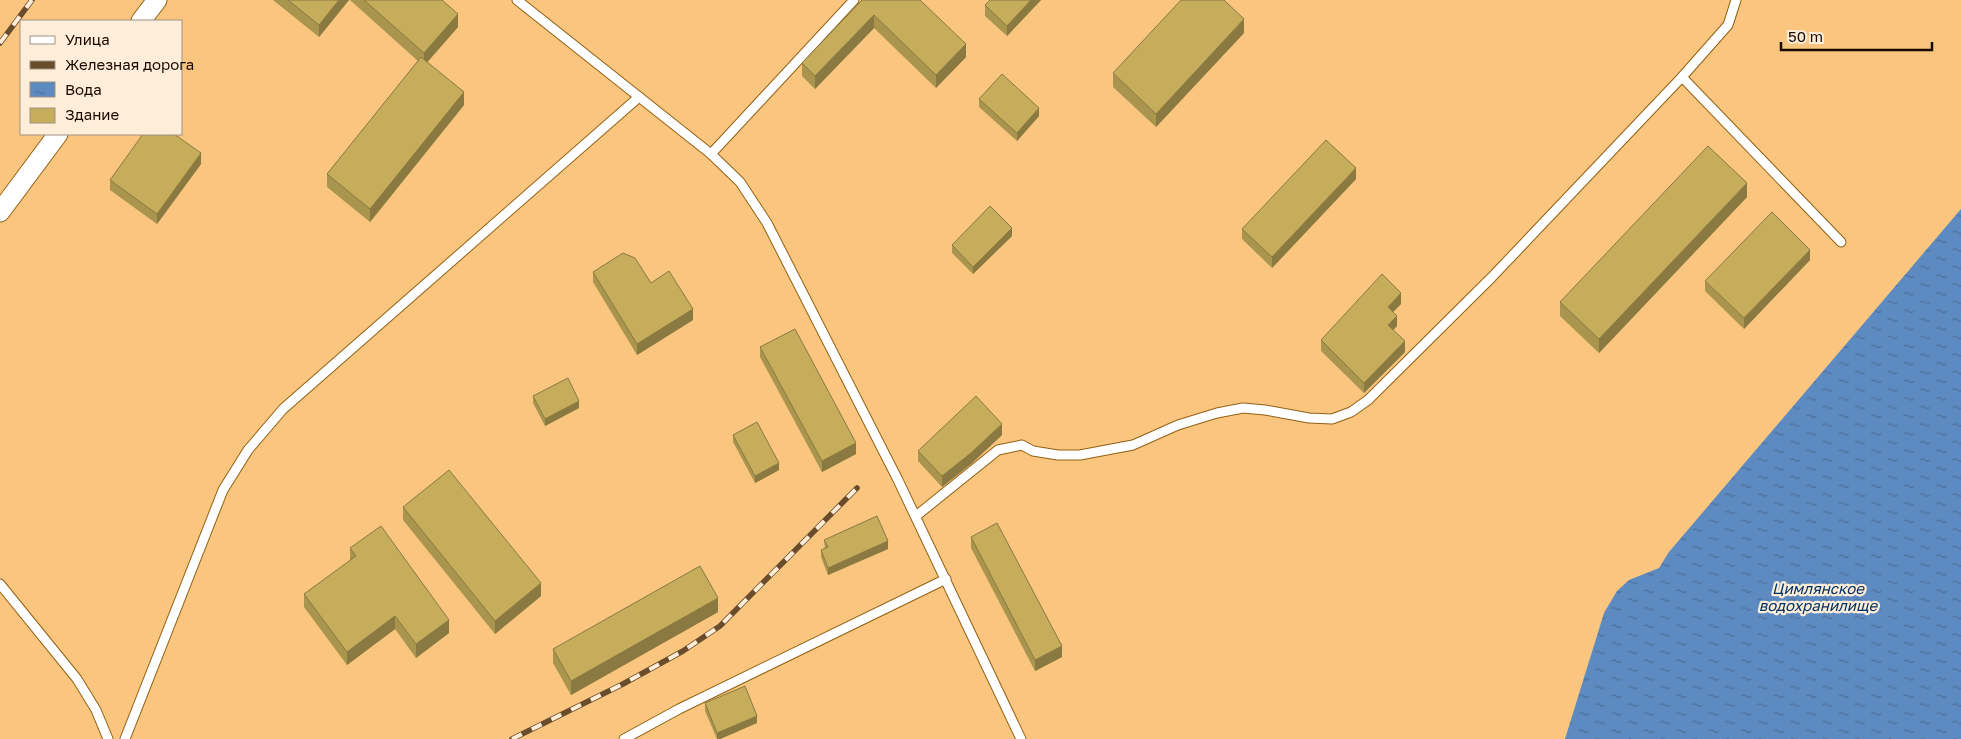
<svg xmlns="http://www.w3.org/2000/svg" width="1961" height="739" viewBox="0 0 1961 739" font-family="'Golos Text',sans-serif">
  <defs>
    <pattern id="water-ripples" width="26" height="14" patternUnits="userSpaceOnUse" patternTransform="scale(1.25)"><rect width="26" height="14" fill="#5d8ac0"/><path d="M2 4q2-2 4 0t4 0M15 11q2-2 4 0t4 0" fill="none" stroke="#4c6f9a"/></pattern>
  </defs>
  <rect width="100%" height="100%" fill="#fac57e"/>
  <!-- water -->
  <polygon fill="url(#water-ripples)" points="1961,209 1961,739 1565,739 1604,613 1617,591 1629,580 1659,568 1669,552"/>
  <g fill="none" stroke-linecap="round" stroke-linejoin="round">
    <defs>
      <g id="service">
        <polyline points="517,0 711,154 740,182 767,223 898,480 1021,739"/>
        <polyline points="1682,77 1841,242"/>
        <polyline points="711,154 854,0"/>
        <polyline points="916,516 998,450 1022,445 1033,451 1058,455 1080,455 1133,445 1178,425 1217,413 1243,408 1265,410 1309,418 1332,419 1351,412 1368,400 1492,277 1682,77 1728,25 1736,0"/>
        <polyline points="0,584 77,679 96,710 108,739"/>
        <polyline points="125,739 223,490 248,450 283,409 639,97"/>
        <polyline points="624,739 679,709 946,579"/>
      </g>
      <g id="minor">
        <polyline points="141,21 157,0"/>
        <polyline points="0,212 58,134"/>
      </g>
    </defs>
    <!-- service casing -->
    <use href="#service" stroke="#916113" stroke-width="11"/>
    <!-- minor casing -->
    <use href="#minor" stroke="#916113" stroke-width="21"/>
    <!-- service -->
    <use href="#service" stroke="#fff" stroke-width="9"/>
    <!-- minor -->
    <use href="#minor" stroke="#fff" stroke-width="19"/>
    <defs>
      <g id="rail">
        <polyline points="0,43 32,0"/>
        <polyline points="512,739 623,684 683,651 720,626 857,488"/>
      </g>
    </defs>
    <!-- rail casing -->
    <use href="#rail" stroke="#684c2c" stroke-width="5.5"/>
    <!-- rail -->
    <use href="#rail" stroke="#fdedd9" stroke-width="4" stroke-dasharray="11" stroke-linecap="butt"/>
  </g>
  <!-- wall -->
  <g fill="#a9954e">
    <polygon points="273,0 349,0 319,37"/>
    <polygon points="350,0 442,0 458,27 427,62 464,105 370,222 327,187 327,174 418,61"/>
    <polygon points="862,0 966,57 936,88 874,28 815,89 802,76 802,63"/>
    <polygon points="1041,0 1007,36 985,16 985,5"/>
    <polygon points="1244,33 1156,127 1113,87 1113,73"/>
    <polygon points="979,99 1039,116 1017,141 979,107"/>
    <polygon points="201,164 157,224 110,190 110,180"/>
    <polygon points="1356,179 1272,268 1242,239 1242,229"/>
    <polygon points="1747,197 1599,353 1560,316 1560,302"/>
    <polygon points="1012,236 973,274 952,253 952,245"/>
    <polygon points="1810,260 1744,329 1705,291 1705,281"/>
    <polygon points="593,272 651,283 693,320 637,355 593,282"/>
    <polygon points="1401,304 1393,312 1397,326 1393,330 1405,352 1364,393 1321,351 1321,340"/>
    <polygon points="760,347 856,454 822,472 760,357"/>
    <polygon points="533,396 579,408 545,426 533,403"/>
    <polygon points="733,435 779,470 755,483 733,442"/>
    <polygon points="1002,435 971,464 942,487 918,461 918,451"/>
    <polygon points="403,507 541,596 495,634 403,520"/>
    <polygon points="971,537 1062,657 1035,671 971,548"/>
    <polygon points="824,540 888,549 828,575 821,557 821,550 825,548"/>
    <polygon points="350,548 449,633 416,658 395,629 347,665 304,607 304,594 350,561"/>
    <polygon points="718,612 571,695 553,663 553,649"/>
    <polygon points="705,703 757,723 720,739 717,739 705,711"/>
  </g>
  <!-- shaded-wall -->
  <g fill="#8a7940">
    <polygon points="339,0 349,0 319,37 319,25"/>
    <polygon points="1031,0 1041,0 1007,36 1007,26"/>
    <polygon points="458,14 458,27 424,66 424,53"/>
    <polygon points="874,15 874,28 815,89 815,76"/>
    <polygon points="1244,19 1244,33 1156,127 1156,114"/>
    <polygon points="966,44 966,57 936,88 936,75"/>
    <polygon points="464,92 464,105 370,222 370,209"/>
    <polygon points="1039,108 1039,116 1017,141 1017,133"/>
    <polygon points="201,153 201,164 157,224 157,214"/>
    <polygon points="1356,168 1356,179 1272,268 1272,257"/>
    <polygon points="1747,183 1747,197 1599,353 1599,339"/>
    <polygon points="1012,228 1012,236 973,274 973,267"/>
    <polygon points="1810,250 1810,260 1744,329 1744,318"/>
    <polygon points="1401,293 1401,304 1388,317 1388,307"/>
    <polygon points="693,309 693,320 637,355 637,344"/>
    <polygon points="1397,316 1397,326 1388,335 1388,325"/>
    <polygon points="1405,341 1405,352 1364,393 1364,383"/>
    <polygon points="579,401 579,408 545,426 545,419"/>
    <polygon points="1002,424 1002,435 971,464 942,487 942,476"/>
    <polygon points="856,443 856,454 822,472 822,461"/>
    <polygon points="779,463 779,470 755,483 755,476"/>
    <polygon points="888,541 888,549 828,575 828,568"/>
    <polygon points="541,583 541,596 495,634 495,621"/>
    <polygon points="718,598 718,612 571,695 571,681"/>
    <polygon points="395,616 395,629 347,665 347,652"/>
    <polygon points="449,620 449,633 416,658 416,644"/>
    <polygon points="1062,646 1062,657 1035,671 1035,660"/>
    <polygon points="757,716 757,723 720,739 717,739 717,733"/>
  </g>
  <!-- building -->
  <g fill="#c5ad5b" stroke="#8a7940">
    <polygon points="288,0 339,0 319,25"/>
    <polygon points="364,0 442,0 458,14 424,53"/>
    <polygon points="862,0 920,0 966,44 936,75 874,15 815,76 802,63"/>
    <polygon points="990,0 1031,0 1007,26 985,5"/>
    <polygon points="1181,0 1224,0 1244,19 1156,114 1113,73"/>
    <polygon points="421,57 464,92 370,209 327,174"/>
    <polygon points="1002,74 1039,108 1017,133 979,99"/>
    <polygon points="143,134 174,134 201,153 157,214 110,180"/>
    <polygon points="1326,140 1356,168 1272,257 1242,229"/>
    <polygon points="1708,146 1747,183 1599,339 1560,302"/>
    <polygon points="990,206 1012,228 973,267 952,245"/>
    <polygon points="1772,212 1810,250 1744,318 1705,281"/>
    <polygon points="623,253 635,258 651,283 669,271 693,309 637,344 593,272"/>
    <polygon points="1382,274 1401,293 1388,307 1397,316 1388,325 1405,341 1364,383 1321,340"/>
    <polygon points="795,329 856,443 822,461 760,347"/>
    <polygon points="568,378 579,401 545,419 533,396"/>
    <polygon points="976,396 1002,424 971,453 942,476 918,451"/>
    <polygon points="757,422 779,463 755,476 733,435"/>
    <polygon points="449,470 541,583 495,621 403,507"/>
    <polygon points="877,516 888,541 828,568 821,550 828,547 824,540"/>
    <polygon points="997,523 1062,646 1035,660 971,537"/>
    <polygon points="381,526 449,620 416,644 395,616 347,652 304,594 356,556 350,548"/>
    <polygon points="700,566 718,598 571,681 553,649"/>
    <polygon points="745,686 757,716 717,733 705,703"/>
  </g>
  <g text-anchor="middle" dominant-baseline="central" stroke-width="4.5" stroke-linejoin="round" paint-order="stroke">
    <!-- water labels -->
    <g font-size="15" font-style="italic" fill="#003162" stroke="#fdedd9">
      <text x="1818" y="588">Цимлянское<tspan x="1818" dy="17">водохранилище</tspan></text>
    </g>
  </g>
  <!-- legend -->
  <rect x="20" y="20" width="162" height="115" fill="#fdedd9" stroke="#a29282"/>
  <rect x="30" y="36" width="25" height="8" fill="#ffffff" stroke="#a29282"/>
  <text x="65" y="45" font-size="15" fill="#190a00">Улица</text>
  <rect x="30" y="61" width="25" height="8" fill="#684c2c" stroke="#a29282"/>
  <text x="65" y="70" font-size="15" fill="#190a00">Железная дорога</text>
  <rect x="30" y="82" width="25" height="15" fill="url(#water-ripples)" stroke="#a29282"/>
  <text x="65" y="95" font-size="15" fill="#190a00">Вода</text>
  <rect x="30" y="108" width="25" height="15" fill="#c5ad5b" stroke="#a29282"/>
  <text x="65" y="120" font-size="15" fill="#190a00">Здание</text>
  <!-- scale -->
  <path d="M1781 42v8h151v-8" fill="none" stroke="#190a00" stroke-width="2.5"/>
  <text x="1788" y="42" font-size="15" fill="#190a00" stroke="#fdedd9" stroke-width="4" paint-order="stroke">50 m</text>
</svg>
